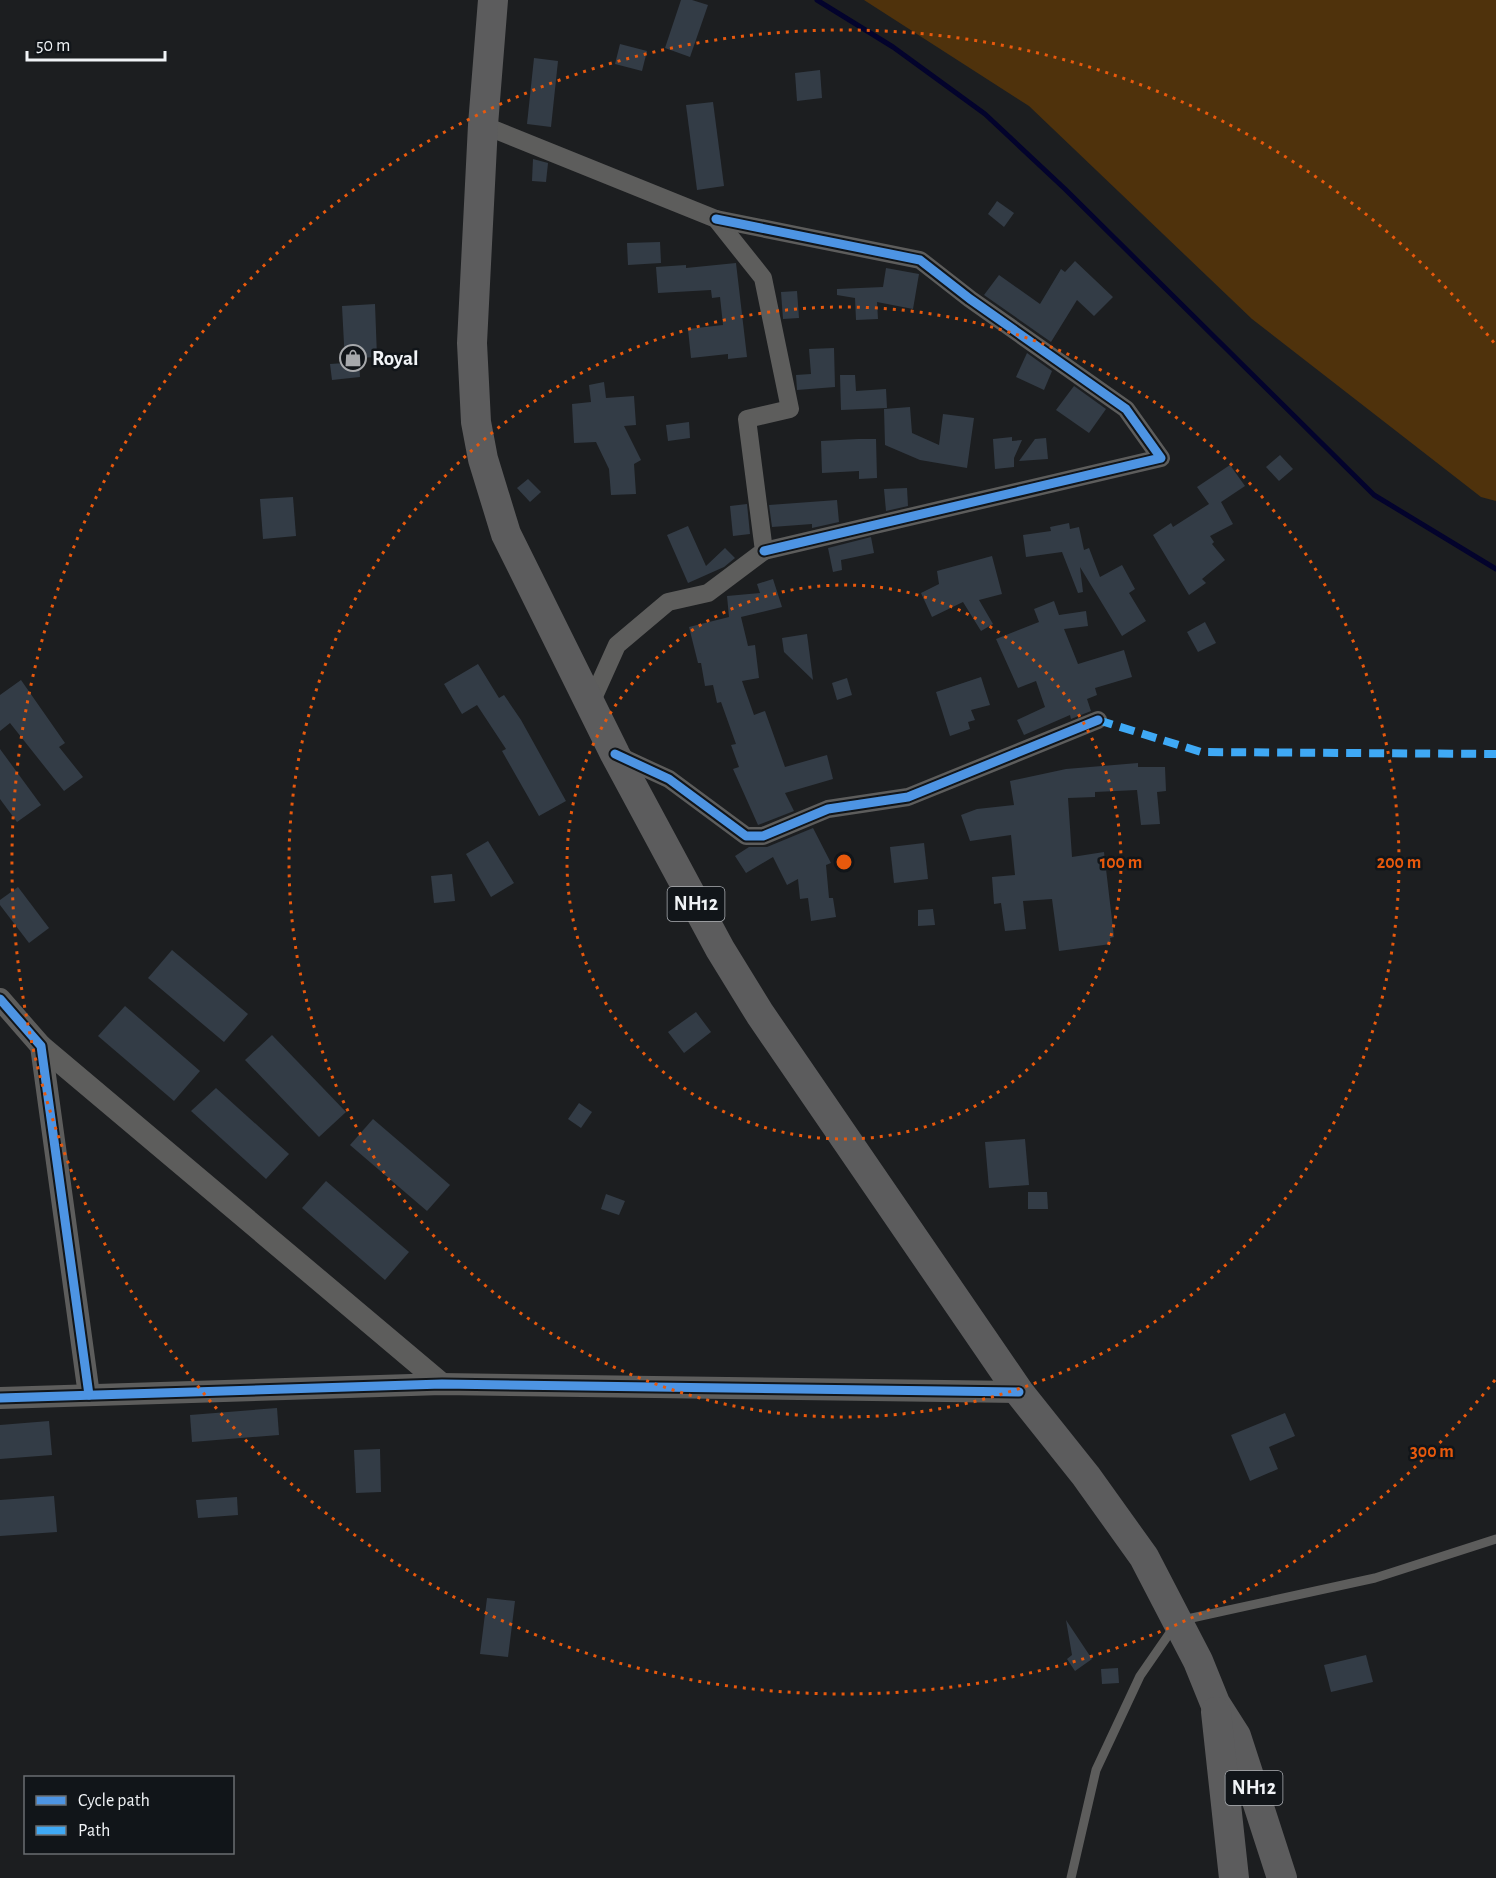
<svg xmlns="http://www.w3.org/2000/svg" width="1496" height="1878" viewBox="0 0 1496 1878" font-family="'Alegreya Sans',sans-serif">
  <rect width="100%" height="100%" fill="#1c1e20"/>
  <!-- green -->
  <polygon fill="#4f320c" points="864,0 1496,0 1496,501 1481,497 1252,319 1029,106"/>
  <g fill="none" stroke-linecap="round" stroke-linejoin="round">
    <!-- stream -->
    <polyline stroke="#03032c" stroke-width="5" points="817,0 893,47 985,114 1065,189 1374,495 1496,569"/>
  </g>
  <!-- building -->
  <g fill="#333c46">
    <polygon points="681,0 692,0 708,5 690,57 665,48"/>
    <polygon points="620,44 647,51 642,71 615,64"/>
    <polygon points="534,58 558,61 551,127 527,124"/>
    <polygon points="820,70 822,98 797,101 795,73"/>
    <polygon points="713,102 724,186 697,190 686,105"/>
    <polygon points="533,159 548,163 546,182 532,181"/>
    <polygon points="997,201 1014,213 1004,227 988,214"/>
    <polygon points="660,242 661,263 628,265 627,243"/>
    <polygon points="1075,261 1113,297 1094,316 1077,300 1051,342 984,295 999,275 1040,304 1061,269 1065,272"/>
    <polygon points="736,263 747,357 728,359 728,354 691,358 688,329 723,325 720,297 712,298 711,290 658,293 656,267 686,265 686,268"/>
    <polygon points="886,268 919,274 913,309 877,302 878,319 856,320 855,298 837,295 837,289 883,287"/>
    <polygon points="797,291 799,318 783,319 781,292"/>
    <polygon points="375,304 377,357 359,358 360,377 332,380 330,364 345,363 342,306"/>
    <polygon points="834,348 835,387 797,390 796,375 811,374 809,349"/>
    <polygon points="1027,353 1052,371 1044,390 1016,377"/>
    <polygon points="840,375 855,375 856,391 886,389 887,408 841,410"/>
    <polygon points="604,382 606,398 634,396 636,425 624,426 641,460 634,464 636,494 611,495 609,469 596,442 574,443 572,404 591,402 589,385"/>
    <polygon points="1074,386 1106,409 1089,433 1056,410"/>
    <polygon points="910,407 912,433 939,445 943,414 974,418 967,468 920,460 885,445 884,409"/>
    <polygon points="689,422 690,438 668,441 666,425"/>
    <polygon points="1012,437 1012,441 1022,440 1014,458 1014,467 995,469 993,439"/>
    <polygon points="1046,438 1048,459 1019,461 1035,439"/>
    <polygon points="858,439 876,439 877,478 859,479 859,471 822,473 821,441"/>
    <polygon points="1280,455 1293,469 1279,481 1266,467"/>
    <polygon points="1230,465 1245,486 1221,502 1233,524 1210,536 1214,542 1212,544 1225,560 1202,579 1206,583 1189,595 1153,535 1171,523 1173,527 1209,504 1197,487"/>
    <polygon points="528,479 541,492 530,502 517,488"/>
    <polygon points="907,488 908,506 886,511 884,489"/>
    <polygon points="293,497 296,536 263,539 260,499"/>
    <polygon points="837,500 839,522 812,528 812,524 772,527 769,505"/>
    <polygon points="747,504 750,534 733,536 730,506"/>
    <polygon points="1069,523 1070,529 1079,527 1084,550 1089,548 1100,577 1122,565 1135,589 1129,593 1146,621 1122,636 1080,567 1083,592 1078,593 1062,552 1026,557 1023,535 1051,531 1050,527"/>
    <polygon points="688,526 706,566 725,548 735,558 724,567 688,583 667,535"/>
    <polygon points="871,537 874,553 841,560 842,570 833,572 828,548"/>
    <polygon points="992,556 1002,594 979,600 993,624 981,631 963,602 932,617 921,593 939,584 937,571"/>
    <polygon points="773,579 782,607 741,617 748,646 755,645 759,678 742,681 754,715 765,711 785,767 827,755 833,779 785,793 794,811 758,825 733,769 739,767 731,745 736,744 721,702 717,703 713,685 705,686 701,663 698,663 689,627 729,617 727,596 760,593 757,584"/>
    <polygon points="1054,601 1059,615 1086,611 1088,626 1064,629 1078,664 1124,650 1132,677 1095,688 1097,695 1087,699 1091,711 1071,719 1070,715 1024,735 1017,720 1045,707 1036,681 1018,688 996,639 1039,622 1034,609"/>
    <polygon points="1205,622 1216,643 1198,652 1187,632"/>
    <polygon points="807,634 813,680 784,652 782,638"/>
    <polygon points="478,664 499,698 504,695 521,720 566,801 539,816 502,751 506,749 477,705 462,714 444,684"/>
    <polygon points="981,677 990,705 971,710 975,720 968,722 970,729 950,736 936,692"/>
    <polygon points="847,678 852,695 837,700 832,683"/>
    <polygon points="21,680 65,743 59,747 83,777 64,791 10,723 0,731 0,695"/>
    <polygon points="0,749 41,805 17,822 0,799"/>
    <polygon points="1138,763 1138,767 1165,767 1166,791 1157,792 1160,824 1141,825 1137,790 1095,792 1095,797 1068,798 1072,857 1104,852 1114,937 1110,938 1111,944 1059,951 1052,899 1023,901 1026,929 1005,931 1001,903 994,904 992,877 1015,875 1011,835 970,841 961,815 977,809 1014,805 1010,781 1066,769"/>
    <polygon points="813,828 831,863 826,865 829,898 833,898 836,917 811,921 808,898 800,899 798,879 787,885 773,857 746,873 735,856 749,847 767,847"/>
    <polygon points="488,841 514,883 491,897 466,854"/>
    <polygon points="924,843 928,879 894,883 890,847"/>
    <polygon points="452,874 455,901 434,903 431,876"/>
    <polygon points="18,887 49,928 29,943 0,905 0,900"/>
    <polygon points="933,909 935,925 918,926 918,910"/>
    <polygon points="172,950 248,1014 224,1042 148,978"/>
    <polygon points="125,1006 200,1071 174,1101 98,1036"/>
    <polygon points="696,1012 711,1032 684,1053 668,1032"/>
    <polygon points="272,1035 346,1112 319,1137 245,1060"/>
    <polygon points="216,1088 289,1154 266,1179 191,1111"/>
    <polygon points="579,1103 592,1112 581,1128 568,1119"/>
    <polygon points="373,1119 450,1185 427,1211 350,1145"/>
    <polygon points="1025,1139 1029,1185 989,1188 985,1142"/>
    <polygon points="326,1181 409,1252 385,1280 302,1208"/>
    <polygon points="1028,1192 1047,1192 1048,1209 1028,1209"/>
    <polygon points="606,1194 625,1201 619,1215 601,1209"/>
    <polygon points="277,1408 279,1435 192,1442 190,1415"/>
    <polygon points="1285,1413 1295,1436 1269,1447 1278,1469 1250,1481 1231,1435"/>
    <polygon points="49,1421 52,1455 0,1459 0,1425"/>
    <polygon points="380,1449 381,1492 356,1493 354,1450"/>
    <polygon points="54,1496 57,1532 0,1536 0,1500"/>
    <polygon points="237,1497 238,1515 198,1518 196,1500"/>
    <polygon points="487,1598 515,1601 508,1657 480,1654"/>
    <polygon points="1066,1620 1092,1659 1075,1671 1067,1659 1072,1655"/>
    <polygon points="1366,1655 1373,1682 1331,1692 1324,1665"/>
    <polygon points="1118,1668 1119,1683 1102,1684 1101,1669"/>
  </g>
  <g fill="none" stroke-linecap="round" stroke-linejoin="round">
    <!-- service -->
    <polyline stroke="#5d5d5c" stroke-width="9" points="1071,1878 1096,1770 1140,1676 1178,1621 1375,1578 1496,1539"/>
    <!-- minor -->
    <g stroke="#5d5d5c" stroke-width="18">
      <polyline points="483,125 716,219 763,278 790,409 747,419 764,551 708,593 668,602 617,645 590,705"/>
      <polyline points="716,219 920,260 970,299 1126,409 1161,458 764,551"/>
      <polyline points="617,755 669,779 746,836 763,836 828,809 908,797 1098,720"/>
    </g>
    <!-- tertiary -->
    <g stroke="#5d5d5c" stroke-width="22">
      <polyline points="0,999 41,1046 89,1395"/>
      <polyline points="41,1046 442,1384"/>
      <polyline points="0,1398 442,1384 1019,1392"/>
    </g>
    <!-- trunk -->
    <g stroke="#5c5c5d" stroke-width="30">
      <polyline points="493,0 483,125 472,343 476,422 483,459 506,534 615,754 720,949 760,1014 1019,1392 1086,1476 1144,1557 1198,1661 1215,1703 1236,1736 1282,1878"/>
      <polyline points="1216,1712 1234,1878"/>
    </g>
    <!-- quiet -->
    <polyline stroke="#3fa9f5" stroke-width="8" stroke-dasharray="15 8" stroke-linecap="butt" points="1098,720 1201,752 1496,754"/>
    <defs>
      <g id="cycleway">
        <polyline points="716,219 920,260 970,299 1126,409 1161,458 764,551"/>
        <polyline points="615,754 669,779 746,836 763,836 828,809 908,797 1098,720"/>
        <polyline points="0,999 41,1046 89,1395"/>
        <polyline points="0,1398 442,1384 1019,1392"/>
      </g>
    </defs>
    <!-- cycleway casing -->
    <use href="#cycleway" stroke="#111519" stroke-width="13"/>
    <!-- cycleway -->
    <use href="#cycleway" stroke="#4d94e3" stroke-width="9"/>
  </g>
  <!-- distance rings -->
  <g fill="none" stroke="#e8590c" stroke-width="3" stroke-dasharray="3 6">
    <circle cx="844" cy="862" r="277"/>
    <circle cx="844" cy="862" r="555"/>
    <path d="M1495 1380A832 832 0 1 1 1495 344"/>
  </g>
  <!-- icons -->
  <defs>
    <symbol id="shop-ring" viewBox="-11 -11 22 22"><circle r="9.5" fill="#111519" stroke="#a6a8ab" stroke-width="1.5"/><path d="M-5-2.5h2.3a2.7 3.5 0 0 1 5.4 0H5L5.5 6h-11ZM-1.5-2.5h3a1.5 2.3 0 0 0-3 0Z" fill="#a6a8ab"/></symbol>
  </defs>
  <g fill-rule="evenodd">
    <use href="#shop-ring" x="338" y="343" width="30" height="30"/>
  </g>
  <g text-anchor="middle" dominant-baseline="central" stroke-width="5" stroke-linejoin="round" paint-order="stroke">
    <!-- shield labels -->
    <g fill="#111519" stroke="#adb0b4" stroke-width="1.5">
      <rect x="667.5" y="887" width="57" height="34" rx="4.5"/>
      <rect x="1225.5" y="1771" width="57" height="34" rx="4.5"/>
    </g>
    <g font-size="20" font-weight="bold" fill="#f0f3f6">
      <text x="696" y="904">NH12</text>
      <text x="1254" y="1788">NH12</text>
    </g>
    <!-- poi labels -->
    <g font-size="21" font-weight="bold" fill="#f0f3f6" stroke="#111519" text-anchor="start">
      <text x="372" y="358">Royal</text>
    </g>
  </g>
  <circle cx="844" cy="862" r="9" fill="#e8590c" stroke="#111519" stroke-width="3"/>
  <g font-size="18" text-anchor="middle" font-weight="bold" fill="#e8590c" stroke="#111519" stroke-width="5" stroke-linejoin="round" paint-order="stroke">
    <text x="1121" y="868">100 m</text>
    <text x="1399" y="868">200 m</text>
    <text x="1432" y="1457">300 m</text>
  </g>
  <!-- legend -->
  <rect x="24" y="1776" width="210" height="78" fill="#111519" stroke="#6a6e71" stroke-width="1.5"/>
  <rect x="36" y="1796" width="30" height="9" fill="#4d94e3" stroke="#6a6e71" stroke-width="1.5"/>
  <text x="78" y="1806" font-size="18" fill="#f0f3f6">Cycle path</text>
  <rect x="36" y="1826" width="30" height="9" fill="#3fa9f5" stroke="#6a6e71" stroke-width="1.5"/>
  <text x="78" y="1836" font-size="18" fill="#f0f3f6">Path</text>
  <!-- scale -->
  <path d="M27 51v9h138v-9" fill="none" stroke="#f0f3f6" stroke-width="3"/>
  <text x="36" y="51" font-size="18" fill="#f0f3f6" stroke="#111519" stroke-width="4.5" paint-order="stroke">50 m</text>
</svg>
